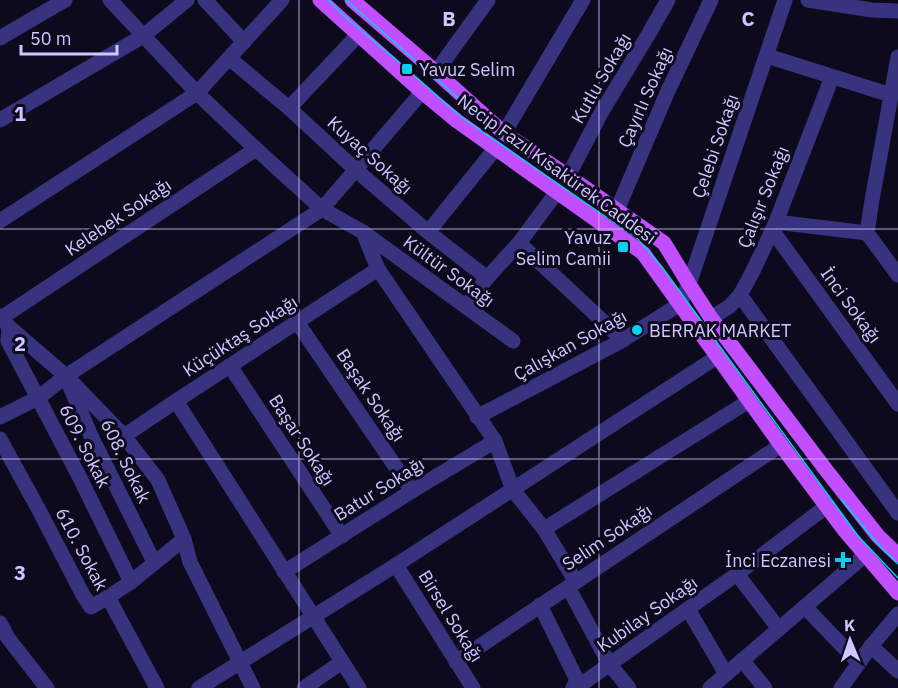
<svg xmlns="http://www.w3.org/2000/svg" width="898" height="688" viewBox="0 0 898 688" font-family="'IBM Plex Sans',sans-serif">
  <rect width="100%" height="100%" fill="#0e0a1d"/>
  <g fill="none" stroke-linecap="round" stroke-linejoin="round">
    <!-- minor -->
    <g stroke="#38337f" stroke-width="15">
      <polyline points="110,0 197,93 256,149 322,209 363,232 378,269 495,441 513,490 544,529 576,582"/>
      <polyline points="205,0 244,42"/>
      <polyline points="808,0 872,10 898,11"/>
      <polyline points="0,38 65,0"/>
      <polyline points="767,56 891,95"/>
      <polyline points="898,57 872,200 867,233 898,275"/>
      <polyline points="230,59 289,108 356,170 428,232 487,278"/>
      <polyline points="436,72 488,0"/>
      <polyline points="289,108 358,35"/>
      <polyline points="0,120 143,36 187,0"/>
      <polyline points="504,133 583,0"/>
      <polyline points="568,176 601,113 648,35 668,0"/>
      <polyline points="617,210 667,93 711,0"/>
      <polyline points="0,221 197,93 282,0"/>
      <polyline points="776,222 867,233"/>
      <polyline points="772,230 898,404"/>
      <polyline points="363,232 513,341"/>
      <polyline points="428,232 495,149"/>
      <polyline points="519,243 623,340"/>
      <polyline points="740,295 898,513"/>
      <polyline points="466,306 487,278 519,243 557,192"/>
      <polyline points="0,316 9,327 66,376 124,436 158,480 184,539 190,562 253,688"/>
      <polyline points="1,318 256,149"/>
      <polyline points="711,318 730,306 740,295 753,271 776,222 832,77"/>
      <polyline points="297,322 412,491"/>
      <polyline points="9,327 8,341 79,476 131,582"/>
      <polyline points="230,366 342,536"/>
      <polyline points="69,384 91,436 154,562"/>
      <polyline points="176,401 359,688"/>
      <polyline points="0,417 38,398 66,376 322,209 422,92"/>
      <polyline points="477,417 623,340 680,304 689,284 785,0"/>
      <polyline points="124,436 176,401 378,269"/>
      <polyline points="0,439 39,510 83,595 91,607 108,597 131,582 184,539"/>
      <polyline points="544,529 749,401"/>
      <polyline points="396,565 473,688"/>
      <polyline points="284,572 412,491 495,441"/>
      <polyline points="737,574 779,629"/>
      <polyline points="568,587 610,665 629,688"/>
      <polyline points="108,597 157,688"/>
      <polyline points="540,605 577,680 573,688"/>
      <polyline points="805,607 859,663"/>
      <polyline points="688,609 726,674"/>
      <polyline points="0,623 8,638 47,688"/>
      <polyline points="871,646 898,671"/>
      <polyline points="742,660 765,688"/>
      <polyline points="456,662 781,445"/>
      <polyline points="199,688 396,565 717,357"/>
      <polyline points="304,688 342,662"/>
      <polyline points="576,688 737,574 827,506"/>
      <polyline points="710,688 865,555"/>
      <polyline points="841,688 871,646 898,614"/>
    </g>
    <!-- major -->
    <g stroke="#c14eff" stroke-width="15">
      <polyline points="320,0 422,92 457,121 643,253 781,445 845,531 898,593"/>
      <polyline points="352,0 436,72 504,133 568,176 664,243 689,284 711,318 826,470 878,536 898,555"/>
    </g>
    <!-- tram -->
    <g stroke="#00d3f2" stroke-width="1.5">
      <polyline points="328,0 344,16 407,69 461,117 638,239 662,267 858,536 898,578"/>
      <polyline points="346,0 505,139"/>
      <polyline points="841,499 877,543 898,564"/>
    </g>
  </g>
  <!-- grid -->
  <path fill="none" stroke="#cfc7ff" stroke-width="1.5" stroke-opacity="0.55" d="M299,0v688M599,0v688M0,229h898M0,459h898"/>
  <!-- markers -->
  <g fill="#00d3f2" stroke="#0e0a1d" stroke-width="2">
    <rect x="401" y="63" width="12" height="12" rx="3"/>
    <rect x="617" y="241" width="12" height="12" rx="3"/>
    <circle cx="637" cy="330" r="6"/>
    <path d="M840 551h6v6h6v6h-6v6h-6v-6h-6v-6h6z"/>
  </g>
  <g text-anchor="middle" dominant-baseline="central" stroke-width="6" stroke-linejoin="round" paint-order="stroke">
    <!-- poi labels -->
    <g font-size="18" fill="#cfc7ff" stroke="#0e0a1d" text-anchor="start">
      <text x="419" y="69">Yavuz Selim</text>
      <text x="611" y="237" text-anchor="end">Yavuz<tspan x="611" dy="21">Selim Camii</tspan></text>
      <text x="649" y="330">BERRAK MARKET</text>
      <text x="831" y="560" text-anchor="end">İnci Eczanesi</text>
    </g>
    <!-- street labels -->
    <g font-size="18" fill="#cfc7ff" stroke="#0e0a1d">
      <text transform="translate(601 78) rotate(-60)">Kutlu Sokağı</text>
      <text transform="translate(645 97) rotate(-66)">Çayırlı Sokağı</text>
      <text transform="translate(715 146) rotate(-71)">Çelebi Sokağı</text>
      <text transform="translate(370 155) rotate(42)">Kuyaç Sokağı</text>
      <text transform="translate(557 169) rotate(36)">Necip Fazıl Kısakürek Caddesi</text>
      <text transform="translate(763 197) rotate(-68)">Çalışır Sokağı</text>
      <text transform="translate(118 217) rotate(-34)">Kelebek Sokağı</text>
      <text transform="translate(449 271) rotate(36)">Kültür Sokağı</text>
      <text transform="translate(851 305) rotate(54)">İnci Sokağı</text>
      <text transform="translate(240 336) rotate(-33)">Küçüktaş Sokağı</text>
      <text transform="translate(570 345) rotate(-29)">Çalışkan Sokağı</text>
      <text transform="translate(371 395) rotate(56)">Başak Sokağı</text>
      <text transform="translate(302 440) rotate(57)">Başar Sokağı</text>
      <text transform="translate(85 446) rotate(63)">609. Sokak</text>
      <text transform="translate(126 461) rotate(64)">608. Sokak</text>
      <text transform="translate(379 489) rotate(-32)">Batur Sokağı</text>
      <text transform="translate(607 537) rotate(-34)">Selim Sokağı</text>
      <text transform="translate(82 549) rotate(62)">610. Sokak</text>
      <text transform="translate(647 614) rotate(-35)">Kubilay Sokağı</text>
      <text transform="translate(451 616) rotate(58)">Birsel Sokağı</text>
    </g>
  </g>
  <g font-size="20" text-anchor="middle" font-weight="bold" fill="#cfc7ff" stroke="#0e0a1d" stroke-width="6" stroke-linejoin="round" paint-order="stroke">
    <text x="449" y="26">B</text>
    <text x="748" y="26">C</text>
    <text x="20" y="121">1</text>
    <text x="20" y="351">2</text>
    <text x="20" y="580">3</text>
  </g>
  <!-- north arrow -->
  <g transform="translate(850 640) rotate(358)" stroke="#0e0a1d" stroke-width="4.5" paint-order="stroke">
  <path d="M0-4.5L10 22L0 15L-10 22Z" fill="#cfc7ff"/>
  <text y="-9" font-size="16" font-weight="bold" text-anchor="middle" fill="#cfc7ff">K</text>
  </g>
  <!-- scale -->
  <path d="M21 45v9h96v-9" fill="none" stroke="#cfc7ff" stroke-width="3"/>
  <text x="30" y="45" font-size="18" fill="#cfc7ff" stroke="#0e0a1d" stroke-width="4.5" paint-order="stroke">50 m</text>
</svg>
